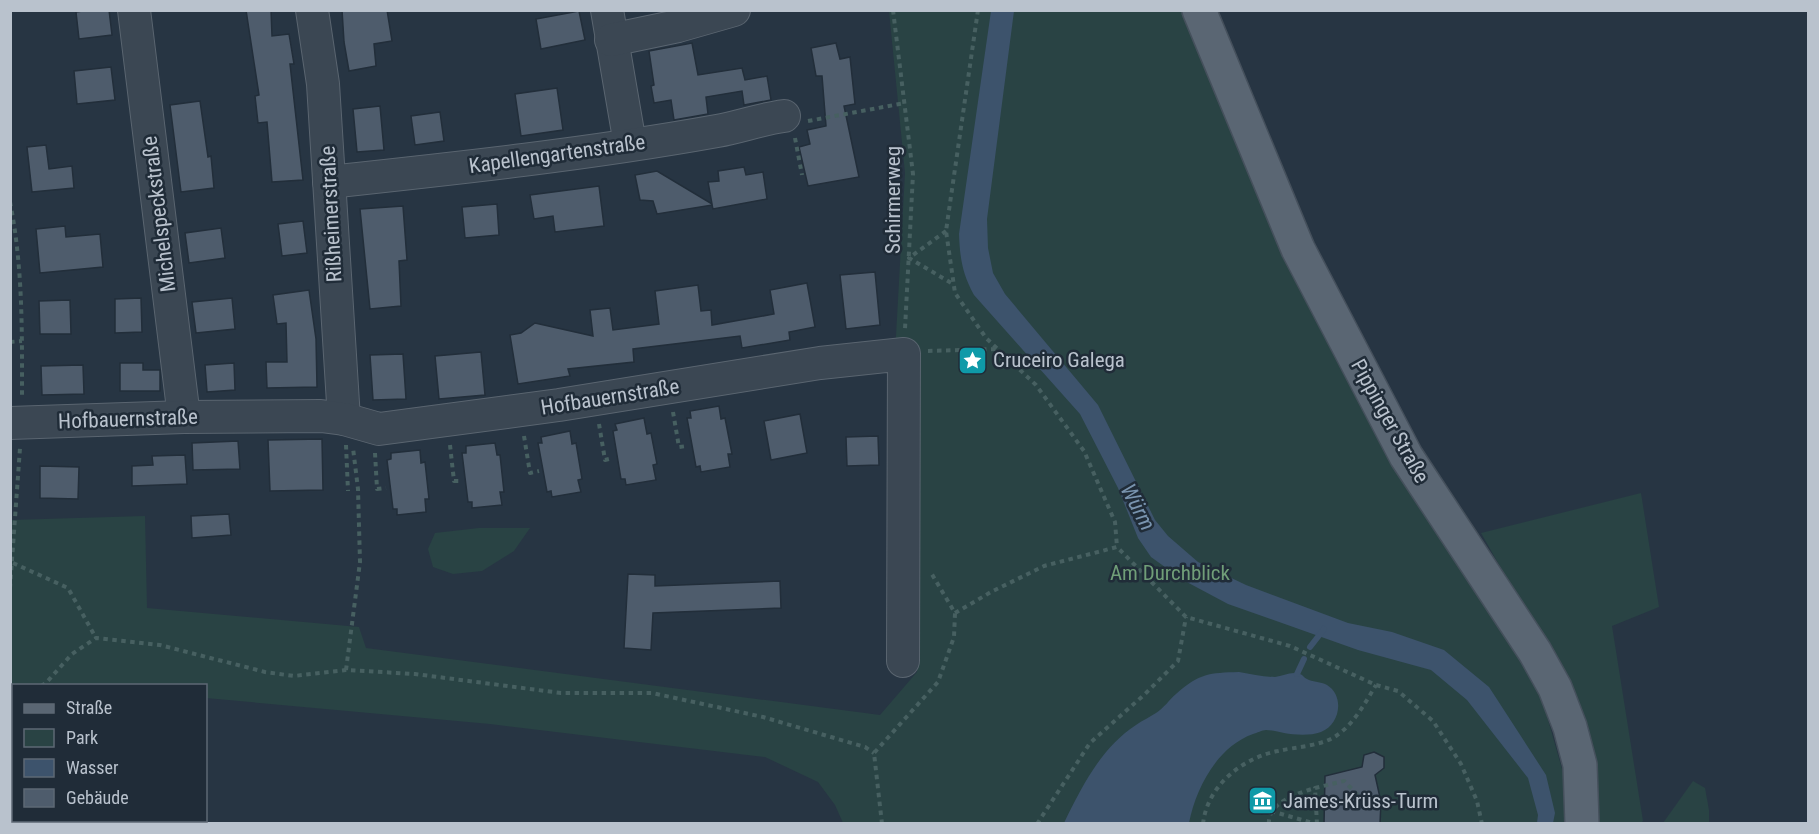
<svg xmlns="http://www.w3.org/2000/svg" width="1819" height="834" viewBox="0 0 1819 834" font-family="'Roboto Condensed',sans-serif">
  <rect width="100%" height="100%" fill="#273543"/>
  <!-- green -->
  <g fill="#294344">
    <polygon points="889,11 1189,11 1539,688 1568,790 1569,823 843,823 835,805 818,782 765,757 490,724 206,698 206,686 75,686 53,683 53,685 14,686 14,820 53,821 53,823 11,823 10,520 145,516 147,608 359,627 366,648 880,715 917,672 920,590 893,554 895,354 905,173"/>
    <polygon points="1641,493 1659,607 1612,626 1643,821 1641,823 1597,823 1578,704 1481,533"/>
    <polygon points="479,528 530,528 514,551 482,571 453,574 433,567 428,549 435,533"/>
    <polygon points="1693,781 1705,788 1709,810 1709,823 1663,823"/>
  </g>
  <!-- water -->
  <g fill="#3d536c">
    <path d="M991,11h23l-27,208 1,29 5,25 12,21 93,111 57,115 13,16 30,26 48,23 102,38 44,9 52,18 45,37 57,88 9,38 -2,10h-16l1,-8 -10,-37 -61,-78 -36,-30 -73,-20 -130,-46 -45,-24 -32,-23 -13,-19 -20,-50 -38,-74 -106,-119c-12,-22 -14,-37 -15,-61z"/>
    <path d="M1239,672c12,2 24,5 36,5 9,-1 18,-7 27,-2 2,2 4,4 7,5 6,2 13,2 18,5 18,11 13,40 -6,47 -11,4 -26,3 -37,1 -5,-1 -12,-3 -18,-3 -4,0 -9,3 -13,4 -36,13 -57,54 -64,89h-125c18,-37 37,-75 72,-98 7,-5 14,-8 20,-12 8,-5 13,-13 20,-19 24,-21 33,-21 63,-22z"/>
  </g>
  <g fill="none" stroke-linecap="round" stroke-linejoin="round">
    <!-- stream -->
    <g stroke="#3d536c" stroke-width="6">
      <polyline points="1310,647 1324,629"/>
      <polyline points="1297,674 1304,659"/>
    </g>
  </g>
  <!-- building -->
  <g fill="#4e5c6c" stroke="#222e3a" stroke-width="1.5">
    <polygon points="89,10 109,10 112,35 79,39 76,12"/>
    <polygon points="246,10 271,10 272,36 289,34 294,64 290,64 303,180 272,182 267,122 258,123 255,96 259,95"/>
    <polygon points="342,10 387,10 392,41 374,44 376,66 349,71 344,42"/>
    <polygon points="579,11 585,40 541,49 536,19"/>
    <polygon points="692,43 698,75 742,68 745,80 767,76 771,100 744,105 742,91 706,97 708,114 674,120 671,100 654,103 651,86 654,85 649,51"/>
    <polygon points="836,43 840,59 850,57 855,104 844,106 859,177 808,186 799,147 810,144 807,130 826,126 822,76 816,76 811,48"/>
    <polygon points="111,67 115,100 77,104 74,71"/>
    <polygon points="557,88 563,130 521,136 515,94"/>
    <polygon points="200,101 208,157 211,156 214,188 181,192 170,105"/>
    <polygon points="380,106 384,150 357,152 353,109"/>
    <polygon points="440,112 444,141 415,145 411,116"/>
    <polygon points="46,145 49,169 72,166 74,188 32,192 27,147"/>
    <polygon points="744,167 746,175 763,172 767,199 713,209 712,205 657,214 653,201 640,200 635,175 657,171 712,204 708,182 719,181 718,171"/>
    <polygon points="599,186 604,226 555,232 553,216 534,219 530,195"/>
    <polygon points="497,204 499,235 465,238 462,207"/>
    <polygon points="403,206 407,260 399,261 401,306 370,309 360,209"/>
    <polygon points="303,221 307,253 282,256 278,224"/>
    <polygon points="65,226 66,237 100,234 103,267 40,273 36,229"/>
    <polygon points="221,228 225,258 189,263 185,233"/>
    <polygon points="875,272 880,325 846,329 840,275"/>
    <polygon points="807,283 815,327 789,332 790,340 742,348 740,336 633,349 634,362 568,369 570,376 518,384 510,335 521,333 535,323 593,336 590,310 610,308 613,330 659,324 655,291 698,285 701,311 711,310 712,325 774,314 770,290"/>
    <polygon points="309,290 316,339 317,387 267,388 266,362 287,362 286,323 277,324 273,295"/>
    <polygon points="141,298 142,332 115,333 115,299"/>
    <polygon points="232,298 235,329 196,333 192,302"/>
    <polygon points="70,300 71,334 40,334 39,301"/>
    <polygon points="481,352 485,395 439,399 435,356"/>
    <polygon points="403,354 406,399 373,400 370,355"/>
    <polygon points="120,363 143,363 143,370 160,370 160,391 120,391"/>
    <polygon points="234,363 235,390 207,392 205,365"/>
    <polygon points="83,365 84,394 42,395 41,366"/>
    <polygon points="719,406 721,419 725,418 732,454 728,454 730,467 701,472 700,466 696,467 687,418 691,418 690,411"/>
    <polygon points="800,414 807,453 771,460 764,421"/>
    <polygon points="644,418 647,434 651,433 657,464 653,465 656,480 626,485 625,479 621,479 613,431 617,430 615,424"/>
    <polygon points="570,431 572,444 576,443 582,479 578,480 581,492 552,497 551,491 547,492 538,443 542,443 541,437"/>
    <polygon points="878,436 879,465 847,466 846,437"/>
    <polygon points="322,439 323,490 270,491 268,440"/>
    <polygon points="238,441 240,469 193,470 192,443"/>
    <polygon points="495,443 497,455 500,455 504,492 500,492 502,505 472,508 472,502 468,502 462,453 466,453 466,446"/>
    <polygon points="420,450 421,463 425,462 429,499 425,499 426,512 397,515 397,509 393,509 387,460 391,459 391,453"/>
    <polygon points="185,455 187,484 132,486 132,466 153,465 152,456"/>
    <polygon points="40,466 79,467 78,499 40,498"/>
    <polygon points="229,514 231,535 192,538 191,516"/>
    <polygon points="628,574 655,575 655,586 780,581 781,608 653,613 651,650 624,648"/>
    <polygon points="1374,752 1384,757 1384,768 1375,775 1381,802 1380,824 1324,824 1325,776 1362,767 1364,755"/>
    <polygon points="1263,792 1272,797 1271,807 1262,814 1253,807 1252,800 1256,795"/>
  </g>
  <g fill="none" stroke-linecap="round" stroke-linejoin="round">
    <defs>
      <g id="minor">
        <polyline points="134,10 184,417"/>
        <polyline points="312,10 323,84 344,419"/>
        <polyline points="607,10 630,144"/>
        <polyline points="611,40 678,26 734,10"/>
        <path d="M329,182c130,-14 260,-28 388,-51 23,-4 44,-12 67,-15"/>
        <polyline points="10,423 184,417 321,416 344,419 379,429 559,405 820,363 904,354 903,661"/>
      </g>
      <polyline id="major" points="1199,10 1298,249 1406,456 1535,652 1555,688 1570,727 1580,765 1582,824"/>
    </defs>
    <!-- minor casing -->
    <use href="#minor" stroke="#5a6570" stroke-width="34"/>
    <!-- major casing -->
    <use href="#major" stroke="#45505c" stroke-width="36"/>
    <!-- path -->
    <g stroke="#476061" stroke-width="4" stroke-dasharray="4.5 4.5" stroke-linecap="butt">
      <polyline points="893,10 913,174 905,329"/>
      <polyline points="978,10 946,231 955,293 986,338 1036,385 1084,451 1115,522 1117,547"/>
      <polyline points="808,121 905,103"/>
      <polyline points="795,138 802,175"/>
      <path d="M10,202c13,65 12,130 12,196"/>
      <polyline points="946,231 909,258 953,284"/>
      <polyline points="10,342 22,341"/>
      <polyline points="928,351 998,349"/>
      <polyline points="673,412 679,447 687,446"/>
      <polyline points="599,424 605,460 613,458"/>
      <polyline points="524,436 530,473 539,471"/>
      <polyline points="346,445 348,491"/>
      <polyline points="450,445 454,481 462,481"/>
      <polyline points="375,453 377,489 386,488"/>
      <polyline points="13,563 68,588 96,638"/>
      <polyline points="10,588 20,448"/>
      <polyline points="955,613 991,592 1044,566 1117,547 1186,617 1290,646 1376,685 1398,691 1433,721 1461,764 1477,801 1482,824"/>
      <polyline points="346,670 360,562 358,489 353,448"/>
      <polyline points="10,685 14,686"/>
      <polyline points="41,686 46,683 72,654 96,638 160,645 265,672 294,676 346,670 415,674 561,693 652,693 763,717 865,747 874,753"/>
      <polyline points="10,702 14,704"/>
      <polyline points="1271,811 1316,824"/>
      <polyline points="30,820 30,824"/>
      <polyline points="882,824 874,753 938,682 954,637 955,613 930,571"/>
      <polyline points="1037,824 1090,743 1145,694 1178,661 1186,617"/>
      <path d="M1203,824c4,-38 39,-66 75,-73 17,-4 43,-5 58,-15 18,-12 29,-33 40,-51"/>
      <path d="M1269,824c-2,-21 29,-31 46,-36"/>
      <polyline points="1317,824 1315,788 1344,781 1364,801"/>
    </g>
    <!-- minor -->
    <use href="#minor" stroke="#3b4753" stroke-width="32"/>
    <!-- major -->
    <use href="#major" stroke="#5a6673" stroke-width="33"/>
  </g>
  <!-- icons -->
  <defs>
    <symbol id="sight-square" viewBox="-11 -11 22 22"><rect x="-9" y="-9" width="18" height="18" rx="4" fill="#0f9aa8" stroke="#202c38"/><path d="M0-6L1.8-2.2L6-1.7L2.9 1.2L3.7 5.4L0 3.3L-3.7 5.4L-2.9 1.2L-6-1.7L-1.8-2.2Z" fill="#fff"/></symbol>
    <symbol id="museum-square" viewBox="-11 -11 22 22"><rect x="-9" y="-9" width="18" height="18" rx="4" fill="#0f9aa8" stroke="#202c38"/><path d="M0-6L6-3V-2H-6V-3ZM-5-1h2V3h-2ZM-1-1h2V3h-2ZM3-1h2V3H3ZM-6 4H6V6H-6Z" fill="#fff"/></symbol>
  </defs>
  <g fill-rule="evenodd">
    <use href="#sight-square" x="956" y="344" width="33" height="33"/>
    <use href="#museum-square" x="1246" y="784" width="33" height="33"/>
  </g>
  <g text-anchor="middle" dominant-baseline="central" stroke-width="5" stroke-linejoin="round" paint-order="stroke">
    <!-- street labels -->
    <g font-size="21" fill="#b9c2cd" stroke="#202c38">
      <text transform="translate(557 154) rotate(-8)">Kapellengartenstraße</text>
      <text transform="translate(893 200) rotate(-90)">Schirmerweg</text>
      <text transform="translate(159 214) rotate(-97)">Michelspeckstraße</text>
      <text transform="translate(331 214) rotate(-93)">Rißheimerstraße</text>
      <text transform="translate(610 397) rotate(-9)">Hofbauernstraße</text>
      <text transform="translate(128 419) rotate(-2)">Hofbauernstraße</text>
      <text transform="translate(1390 421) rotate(61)">Pippinger Straße</text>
    </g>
    <!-- poi labels -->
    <g font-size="21" fill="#b9c2cd" stroke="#202c38" text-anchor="start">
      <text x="993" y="360">Cruceiro Galega</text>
      <text x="1283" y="801">James-Krüss-Turm</text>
    </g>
    <!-- park labels -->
    <g font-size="21" fill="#709e78" stroke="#202c38">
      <text x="1170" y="573">Am Durchblick</text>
    </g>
    <!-- water labels -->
    <g font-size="22" font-style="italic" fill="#7994af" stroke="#202c38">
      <text transform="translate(1138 507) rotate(62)">Würm</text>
    </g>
  </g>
  <!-- border -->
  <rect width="1819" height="834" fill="none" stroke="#b9c2cd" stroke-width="24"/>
  <!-- legend -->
  <rect x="12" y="684" width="195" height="138" fill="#202c38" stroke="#5d6874" stroke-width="1.5"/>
  <rect x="24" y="704" width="30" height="9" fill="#5a6673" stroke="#5d6874" stroke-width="1.5"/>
  <text x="66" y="714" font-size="18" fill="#b9c2cd">Straße</text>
  <rect x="24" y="729" width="30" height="18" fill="#294344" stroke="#5d6874" stroke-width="1.5"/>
  <text x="66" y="744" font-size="18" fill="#b9c2cd">Park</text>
  <rect x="24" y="759" width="30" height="18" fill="#3d536c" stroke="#5d6874" stroke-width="1.5"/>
  <text x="66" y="774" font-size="18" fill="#b9c2cd">Wasser</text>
  <rect x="24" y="789" width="30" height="18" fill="#4e5c6c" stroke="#5d6874" stroke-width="1.5"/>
  <text x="66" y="804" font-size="18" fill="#b9c2cd">Gebäude</text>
</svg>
